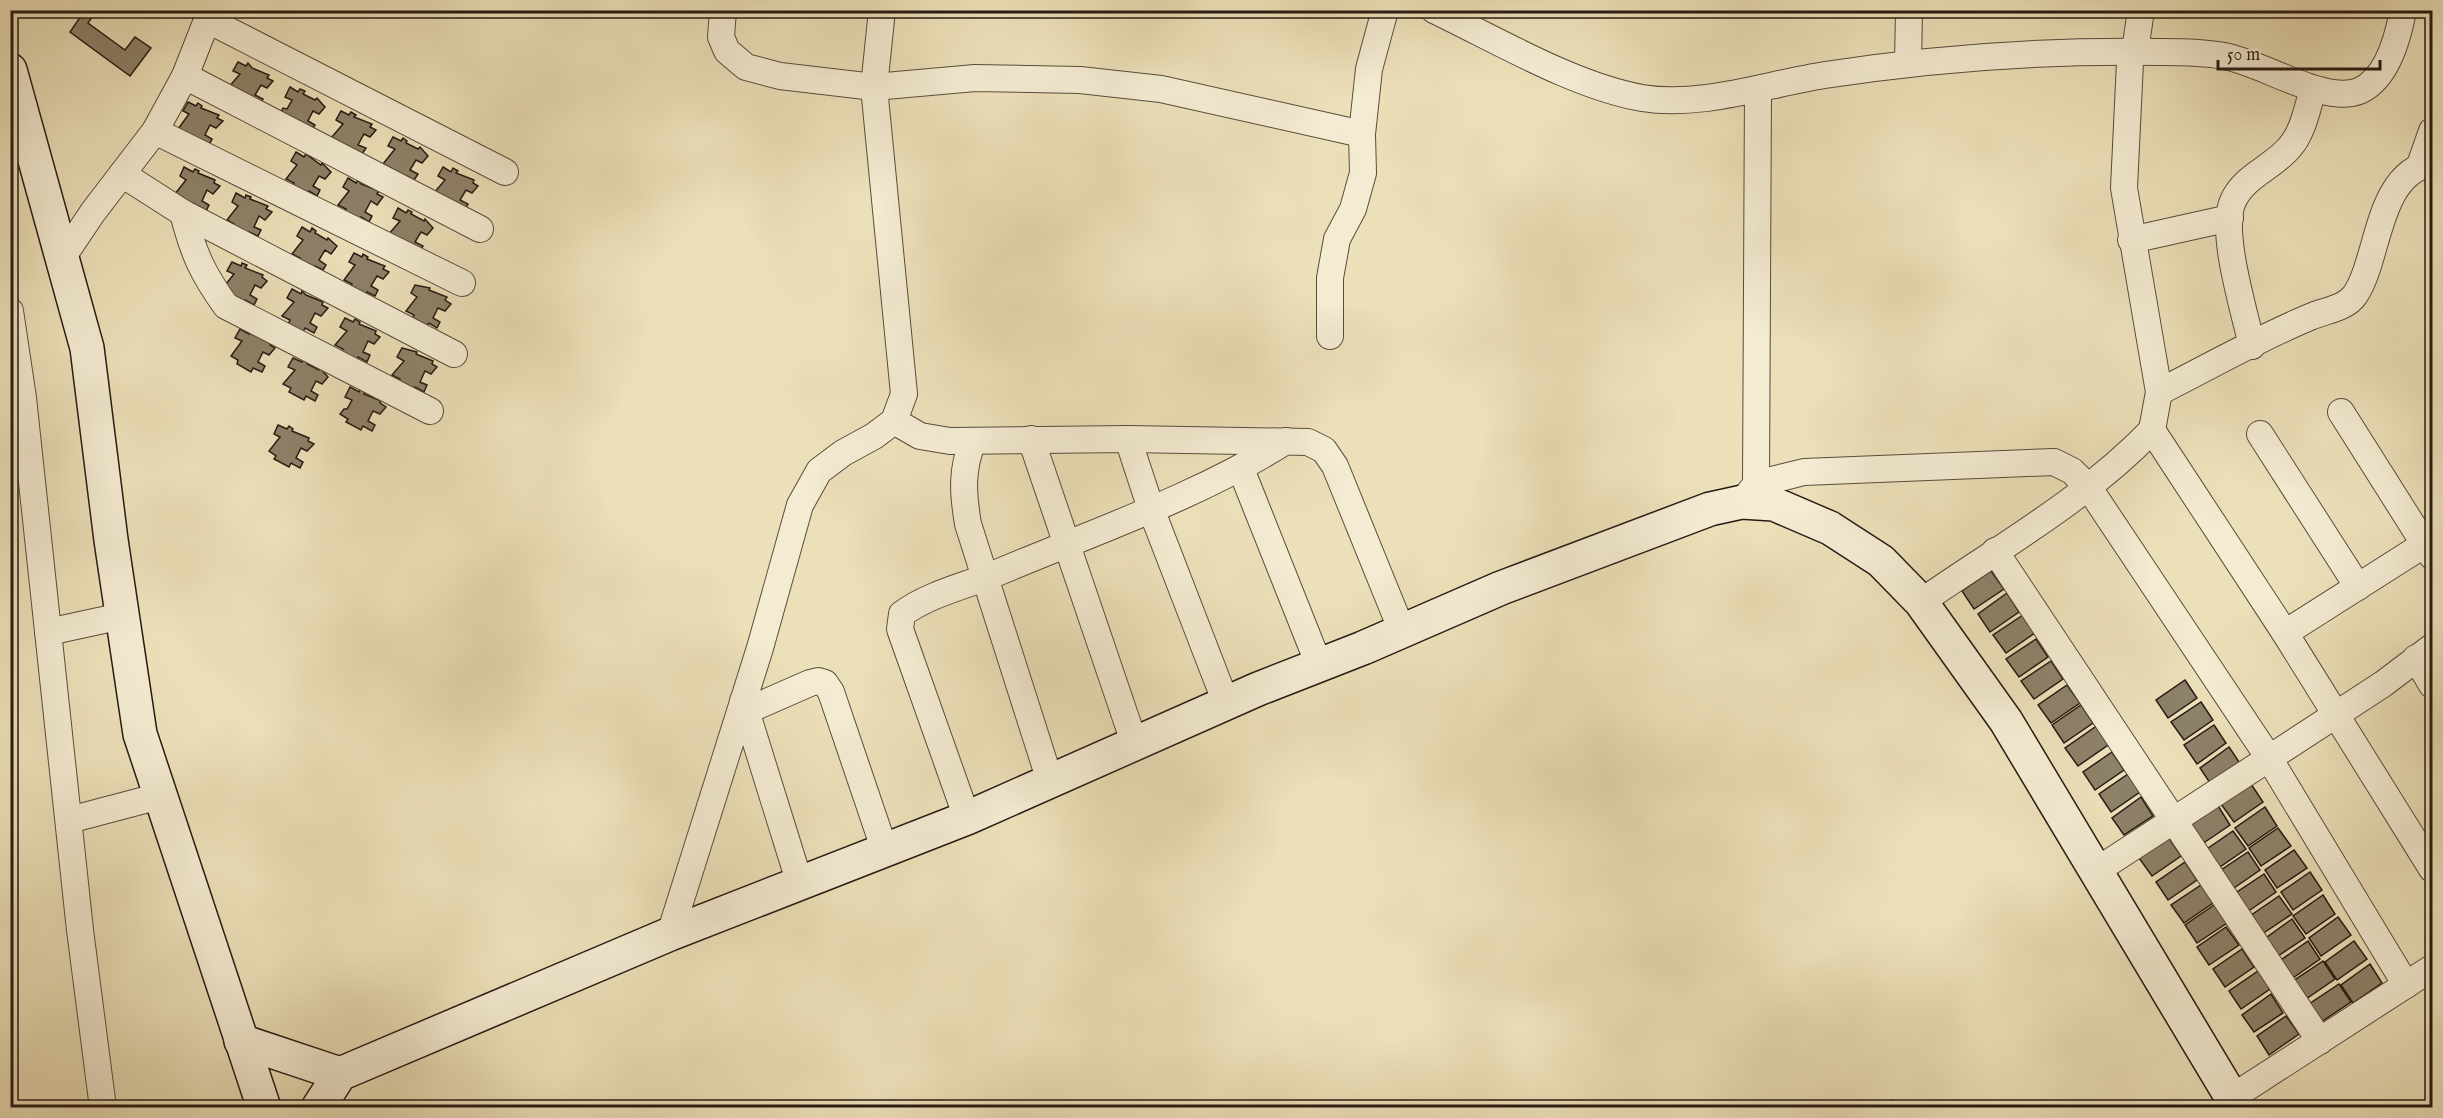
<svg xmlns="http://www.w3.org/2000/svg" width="2443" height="1118" viewBox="0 0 2443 1118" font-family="'IM FELL English',serif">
  <rect width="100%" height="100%" fill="#ece0b9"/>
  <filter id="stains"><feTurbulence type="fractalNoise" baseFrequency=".00333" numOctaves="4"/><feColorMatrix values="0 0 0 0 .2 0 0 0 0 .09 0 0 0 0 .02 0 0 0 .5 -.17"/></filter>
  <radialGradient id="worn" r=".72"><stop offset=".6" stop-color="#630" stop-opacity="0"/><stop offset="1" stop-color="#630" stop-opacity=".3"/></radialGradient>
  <!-- building -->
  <g fill="#8d8169" stroke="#271a13" stroke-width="1.5">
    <polygon points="85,10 97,10 88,23 125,50 135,37 151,48 130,76 70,32"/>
    <polygon points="238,62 246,66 248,63 252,68 269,75 267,78 273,81 267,88 261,85 255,95 263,99 260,105 228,88 240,74 233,71"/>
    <polygon points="290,87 298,92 300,89 305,91 303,94 315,100 317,98 325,107 319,114 313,111 308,121 315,125 311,131 280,114 283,108 287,109 292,100 285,97"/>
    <polygon points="188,102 196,106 198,103 202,106 201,108 219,115 217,118 223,121 216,128 210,125 205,135 212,139 209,145 178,129 189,114 183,111"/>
    <polygon points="341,111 349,115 351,112 356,115 354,117 372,124 370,127 376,130 370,137 364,134 358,145 366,148 362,154 331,138 343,124 336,120"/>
    <polygon points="393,137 401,141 403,138 407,141 406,143 418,149 420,147 428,156 422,163 416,160 410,170 418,174 414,180 406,176 404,179 389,171 391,168 383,164 395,149 388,146"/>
    <polygon points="296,152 304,157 306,154 321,165 322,163 331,172 325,179 319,176 313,186 320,190 317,196 309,191 307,195 292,187 294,183 286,179 297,165 291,161"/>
    <polygon points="184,167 193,172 195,169 199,171 198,173 215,180 214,183 220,186 213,194 207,190 202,201 209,205 206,211 198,206 195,210 175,194 186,180 180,176"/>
    <polygon points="443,167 451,172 453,168 458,171 456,173 474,180 473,183 478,186 472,193 466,190 460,200 468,204 465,210 433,194 445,180 438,176"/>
    <polygon points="348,178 356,183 358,180 361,184 379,191 377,194 383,197 377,205 371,201 365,212 372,216 369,222 361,217 358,221 344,213 346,209 338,205 349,191 343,187"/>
    <polygon points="236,193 245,198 246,195 251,197 250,199 268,206 266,209 272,212 265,220 259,216 254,227 261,230 258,236 249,232 247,235 232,228 234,224 227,220 238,206 232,202"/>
    <polygon points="398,208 406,213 408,210 412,212 411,214 424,221 425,219 433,228 427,235 421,232 415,242 423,246 419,252 388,235 400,221 393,218"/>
    <polygon points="302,227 310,232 312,228 316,231 315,233 327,240 328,238 337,246 331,254 325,250 319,260 326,265 323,270 315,266 313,270 298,262 300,258 292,254 303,240 297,236"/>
    <polygon points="354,253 362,257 363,254 368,257 367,259 385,266 383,269 389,272 383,279 377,276 371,286 378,290 375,296 367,292 365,296 350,287 352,284 344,280 355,265 349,262"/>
    <polygon points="232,262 241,266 242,263 247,265 245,268 263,275 262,277 267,281 261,288 255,285 250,295 257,299 254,305 245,300 243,304 222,289 234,274 227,271"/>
    <polygon points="415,285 430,288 429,290 447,297 445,300 451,304 445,311 438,308 433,318 440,322 437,328 429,323 426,327 412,319 414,315 406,311 417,297 411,293"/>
    <polygon points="292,289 301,294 302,291 306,295 323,302 322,305 328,308 321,316 315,313 310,323 317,327 314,333 305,328 303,332 288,324 290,320 282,316 294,302 287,298"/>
    <polygon points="345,318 353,322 355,319 360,322 359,324 376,331 375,334 380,337 374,344 368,341 363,352 370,355 367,362 358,357 356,361 341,353 343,349 335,345 347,331 340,327"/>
    <polygon points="240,329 249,334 250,330 255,333 254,335 271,342 270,345 275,348 269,355 263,352 258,362 265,366 262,372 253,368 251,372 237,364 238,360 231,356 242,341 235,338"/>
    <polygon points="402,348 417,352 416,354 433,361 432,364 437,367 431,374 425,371 420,382 427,385 424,392 415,387 413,390 398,382 400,379 392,375 404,361 397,357"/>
    <polygon points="293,358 302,362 303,359 308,362 307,364 319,370 320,368 328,377 322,384 316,381 311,391 318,395 315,401 306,396 304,400 289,392 291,388 283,384 295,370 288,367"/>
    <polygon points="350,387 359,392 360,389 365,391 364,394 381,401 380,403 386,407 380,414 373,411 368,421 375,425 372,431 363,426 361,430 346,422 348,419 340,414 344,409 347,409 352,400 345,397"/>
    <polygon points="278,425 287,429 289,426 293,429 292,431 309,438 308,441 314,444 307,451 301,448 296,458 303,462 300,468 291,463 289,467 274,459 276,456 269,451 280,437 274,434"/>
    <polygon points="1991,571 2004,589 1974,609 1962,591"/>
    <polygon points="2007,593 2019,612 1990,632 1978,614"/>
    <polygon points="2023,615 2035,633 2006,653 1993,635"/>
    <polygon points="2036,639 2048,657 2019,677 2006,659"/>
    <polygon points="2051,661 2063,679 2034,699 2021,681"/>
    <polygon points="2185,680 2197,698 2168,718 2156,700"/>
    <polygon points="2067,685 2080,703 2051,723 2038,705"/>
    <polygon points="2201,702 2213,720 2184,740 2171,722"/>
    <polygon points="2081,705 2093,723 2064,743 2052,725"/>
    <polygon points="2098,725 2111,743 2078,766 2065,748"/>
    <polygon points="2214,725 2226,743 2197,764 2184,745"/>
    <polygon points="2229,747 2241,765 2212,786 2200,768"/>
    <polygon points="2112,752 2124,770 2095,790 2083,772"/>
    <polygon points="2128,774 2140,792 2111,812 2099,794"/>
    <polygon points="2251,784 2263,802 2234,822 2221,804"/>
    <polygon points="2141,797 2153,816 2124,835 2112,818"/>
    <polygon points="2215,801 2230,825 2202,844 2186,821"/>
    <polygon points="2265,807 2277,826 2248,846 2235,828"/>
    <polygon points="2278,828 2291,846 2261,866 2249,848"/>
    <polygon points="2233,831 2246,849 2217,869 2204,851"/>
    <polygon points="2169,838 2181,856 2152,876 2139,858"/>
    <polygon points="2294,850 2307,868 2277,888 2265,870"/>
    <polygon points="2248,852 2260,870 2231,890 2218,872"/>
    <polygon points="2185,862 2197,880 2168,900 2156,882"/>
    <polygon points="2310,872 2322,890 2293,910 2281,892"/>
    <polygon points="2264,874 2276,892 2247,912 2234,894"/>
    <polygon points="2201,885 2213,903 2184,923 2171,905"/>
    <polygon points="2323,895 2335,914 2306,934 2293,916"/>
    <polygon points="2279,896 2292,914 2262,934 2250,916"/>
    <polygon points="2214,905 2227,923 2197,943 2185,925"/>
    <polygon points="2338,917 2351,935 2321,956 2309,938"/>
    <polygon points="2292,919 2305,938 2275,958 2263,940"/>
    <polygon points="2226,927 2239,945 2209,965 2197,947"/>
    <polygon points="2308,941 2320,959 2290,980 2278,962"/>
    <polygon points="2354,941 2367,959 2337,980 2325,962"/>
    <polygon points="2242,949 2254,967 2225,987 2213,969"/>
    <polygon points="2323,961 2335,979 2306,999 2293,981"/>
    <polygon points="2370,964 2382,983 2353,1003 2341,985"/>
    <polygon points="2258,971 2270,989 2241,1009 2229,991"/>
    <polygon points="2339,984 2351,1002 2321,1022 2309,1004"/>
    <polygon points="2271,994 2283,1013 2254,1032 2242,1015"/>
    <polygon points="2286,1016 2299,1034 2269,1055 2257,1036"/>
    <polygon points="1892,1100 1897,1108 1880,1108"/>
  </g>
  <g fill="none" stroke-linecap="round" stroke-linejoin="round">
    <defs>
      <g id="street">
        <polyline points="723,10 721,37 727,51 746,67 780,76 874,87 975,78 1080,80 1161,89 1362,134"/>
        <path d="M1434,10c63,30 140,76 208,88 59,10 125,-14 183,-23 111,-17 223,-25 336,-23 20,0 42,0 63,4 37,6 101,49 135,35 28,-12 39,-53 44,-81"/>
        <polyline points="2141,10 2135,51 2130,62 2124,188 2159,392 2152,430"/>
        <polyline points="208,20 505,172"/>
        <polyline points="1908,64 1909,10"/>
        <polyline points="185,76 480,229"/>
        <polyline points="155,131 462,283"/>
        <polyline points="2420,165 2432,131"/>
        <polyline points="122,174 183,213 454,354"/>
        <path d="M183,213c10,39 19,60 43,93l204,105"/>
        <polyline points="2131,240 2230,218"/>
        <polyline points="62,258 93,212 155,131 185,76 211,10"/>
        <polyline points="10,311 23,398 80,930 103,1108"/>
        <polyline points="1330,336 1330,278 1337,239 1353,209 1363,173 1362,134 1369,69 1385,10"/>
        <path d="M2252,346c-7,-33 -33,-115 -19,-145 11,-25 39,-33 56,-53 14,-15 18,-39 24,-59"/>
        <path d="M2159,392c50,-25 100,-54 151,-75 16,-7 35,-8 45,-22 25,-37 21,-121 77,-132"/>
        <polyline points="2341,412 2432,556"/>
        <polyline points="894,421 920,436 950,441 1128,439 1308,442 1324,450 1335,466 1402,631"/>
        <polyline points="2260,434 2358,587"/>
        <polyline points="1031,439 1135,745"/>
        <polyline points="1128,439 1151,509 1226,703"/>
        <path d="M973,441c-12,29 -10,53 -5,83l82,257"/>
        <polyline points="1241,469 1319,665"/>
        <polyline points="1756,484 1758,89"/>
        <polyline points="1742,502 1756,484 1804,472 2054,462 2072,471 2089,488 2269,758 2406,985"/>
        <polyline points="1995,551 2320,1041"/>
        <path d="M1921,602c79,-55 165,-103 231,-172l133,203 147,236"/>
        <polyline points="48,632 122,616"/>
        <polyline points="2285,633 2425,544"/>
        <polyline points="2416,658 2432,685"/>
        <polyline points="743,701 800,884"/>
        <polyline points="746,711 810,683 818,681 825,683 831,692 885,851"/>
        <path d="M967,818l-67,-189 2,-15c28,-21 65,-28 97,-42 97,-41 198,-75 287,-131"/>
        <polyline points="69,820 160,796"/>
        <polyline points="2096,871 2383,684 2432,647"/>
        <polyline points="670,934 760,648 800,505 819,471 843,453 874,436 894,421 904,394 874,87 882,10"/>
        <polyline points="2231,1098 2432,968"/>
      </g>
      <g id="secondary">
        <polyline points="10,70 87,348 111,540 140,734 264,1108"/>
        <polyline points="241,1041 340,1074"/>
        <polyline points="318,1108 340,1074 670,934 967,818 1258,689 1363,648 1501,588 1710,509 1742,502 1774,504 1830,528 1881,561 1921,602 2006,721 2238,1108"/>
      </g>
    </defs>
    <!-- street casing -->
    <use href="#street" stroke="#584c3c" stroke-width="28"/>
    <!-- secondary casing -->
    <use href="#secondary" stroke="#271a13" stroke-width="36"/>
    <!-- street -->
    <use href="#street" stroke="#f3ebd2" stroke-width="26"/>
    <!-- secondary -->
    <use href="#secondary" stroke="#f3ebd2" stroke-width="33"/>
  </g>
  <!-- margin -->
  <rect width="2443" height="1118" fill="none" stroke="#ece0b9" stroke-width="36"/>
  <rect x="12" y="12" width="2419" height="1094" fill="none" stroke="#271a13" stroke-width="3"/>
  <rect x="18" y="18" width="2407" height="1082" fill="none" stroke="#271a13" stroke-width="1.5"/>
  <!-- scale -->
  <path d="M2218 60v9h162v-9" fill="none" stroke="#271a13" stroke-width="3"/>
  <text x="2227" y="60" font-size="18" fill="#271a13" stroke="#f3ebd2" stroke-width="4.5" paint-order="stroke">50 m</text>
  <rect width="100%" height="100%" filter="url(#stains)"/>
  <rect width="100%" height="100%" fill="url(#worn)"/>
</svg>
